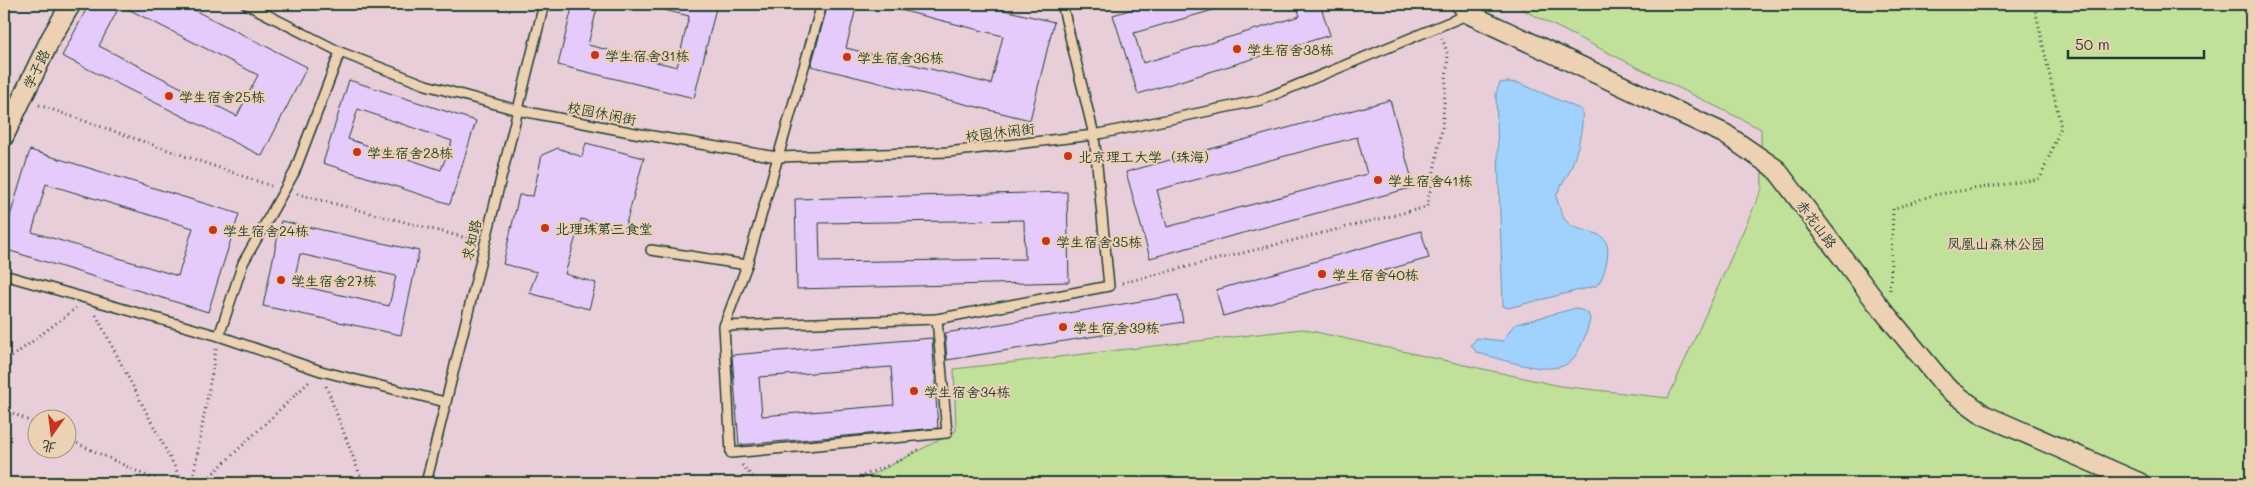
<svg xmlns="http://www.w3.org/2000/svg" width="2255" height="487" viewBox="0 0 2255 487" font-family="Mali,'LXGW WenKai TC',sans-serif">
  <rect width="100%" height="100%" fill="#eacfc9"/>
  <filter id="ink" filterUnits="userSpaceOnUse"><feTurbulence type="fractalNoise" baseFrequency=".02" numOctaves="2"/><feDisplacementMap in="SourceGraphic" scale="10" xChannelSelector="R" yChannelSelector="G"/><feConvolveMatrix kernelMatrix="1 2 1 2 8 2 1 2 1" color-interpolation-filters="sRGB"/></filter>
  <g filter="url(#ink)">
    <!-- built -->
    <path fill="#e8ced8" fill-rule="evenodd" d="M4,4h2163l84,479h-2247zM38,420h30v30h-30z"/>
    <!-- green -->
    <polygon fill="#c1e19a" stroke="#708f67" points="1518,4 2251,4 2251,483 857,483 956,431 954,369 1302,329 1560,386 1668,398 1762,189 1761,129 1527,12"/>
    <!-- water -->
    <g fill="#a1d1fd" stroke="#6d96ad">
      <path d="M1507,82l12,1 63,27c2,17 -5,42 -11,58 -4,10 -11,18 -15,28 3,9 5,20 11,26 16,16 49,1 39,43 -2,7 -4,16 -10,21l-88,22 -5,-2 -7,-213 4,-10z"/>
      <path d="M1576,308l12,5 2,6c-3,13 -9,32 -19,42 -19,18 -71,-3 -94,-8l-6,-8 6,-7 26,3 10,-15 3,-2z"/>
    </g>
    <!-- building -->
    <g fill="#e4cbfb" stroke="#1f3d34" fill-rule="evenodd">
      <path d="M89,4h93l125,63 -45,89 -200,-100zM120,5l138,70 -21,41 -138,-70z"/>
      <polygon points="573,4 598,4 588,45 677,67 689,16 660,9 661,4 717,4 694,98 558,65"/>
      <polygon points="828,4 857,4 846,48 991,84 1003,36 896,9 897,4 979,4 1054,22 1030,120 811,66"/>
      <polygon points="1149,4 1219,4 1220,8 1134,33 1143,63 1300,16 1296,4 1320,4 1330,35 1138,94 1113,15"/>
      <path d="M349,80l127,41 -26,83 -127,-41zM358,109l94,32 -11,29 -93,-31z"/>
      <path d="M1390,100l24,87 -264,71 -24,-86zM1357,137l10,37 -200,53 -10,-37z"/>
      <polygon points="586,143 644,158 624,231 581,219 565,274 596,283 589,309 529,293 537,272 503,264 519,195 533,196 542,155 558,148 582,157"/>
      <path d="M30,150l209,64 -31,98 -204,-63v-13zM46,184l147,44 -15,48 -146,-44z"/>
      <path d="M1067,192l2,90 -272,7 -2,-90zM1024,220l1,39 -205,3 -1,-39z"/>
      <path d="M281,221l138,30 -18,84 -138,-29zM300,254l96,22 -7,30 -96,-22z"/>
      <polygon points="1421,231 1429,258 1223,316 1216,290"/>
      <polygon points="1178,295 1183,322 947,360 945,333"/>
      <path d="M932,338l6,90 -199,17 -7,-90zM891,367l3,38 -132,11 -3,-39z"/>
    </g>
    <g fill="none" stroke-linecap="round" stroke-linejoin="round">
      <defs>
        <g id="lane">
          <polyline points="246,4 340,52 426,85 517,110 635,133 777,157 948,152 1094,135 1261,100 1469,14"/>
          <polyline points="651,250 747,265 822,4"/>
          <polyline points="4,275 219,336 321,371 445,402"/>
          <polyline points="937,319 1109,286 1094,135 1062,4"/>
          <polyline points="724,326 937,319 947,433 731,453 724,326 747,265"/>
          <polyline points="219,336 243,263 294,173 340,52"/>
          <polyline points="426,483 544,4"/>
        </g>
        <g id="street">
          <polyline points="1461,4 1469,14 1725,134 1776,169 1876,302 1947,388 1984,415 2140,483"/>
          <polyline points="4,136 51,38 71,4"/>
        </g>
      </defs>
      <!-- lane casing -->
      <use href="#lane" stroke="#1f3d34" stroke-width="12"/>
      <!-- street casing -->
      <use href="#street" stroke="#1f3d34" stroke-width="22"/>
      <!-- path -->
      <g stroke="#1f3d34" stroke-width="3" stroke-dasharray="1 4" stroke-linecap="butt">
        <polyline points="39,105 271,186"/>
        <polyline points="297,194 474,240"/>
        <polyline points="1122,283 1427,207 1442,129 1448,55 1442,38"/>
        <polyline points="1890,290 1893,209 1933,195 2040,179 2061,127 2034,4"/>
        <polyline points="96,315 183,483"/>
        <polyline points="4,363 76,308"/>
        <polyline points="326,386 363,483"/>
        <polyline points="4,409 38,425"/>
        <polyline points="68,439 162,483"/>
        <polyline points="742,465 758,483"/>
        <polyline points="192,483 216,349"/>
        <polyline points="203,483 311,380"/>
        <polyline points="845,483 901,460 920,449"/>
      </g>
      <!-- lane -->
      <use href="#lane" stroke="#ecd1b3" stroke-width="9"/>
      <!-- street -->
      <use href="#street" stroke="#ecd1b3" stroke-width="19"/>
    </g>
  </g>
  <!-- markers -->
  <g fill="#c8321e" stroke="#ecd1b3" stroke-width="2">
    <circle cx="1237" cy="49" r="5"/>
    <circle cx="595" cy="55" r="5"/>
    <circle cx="847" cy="57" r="5"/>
    <circle cx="169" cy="96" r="5"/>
    <circle cx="357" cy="152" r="5"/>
    <circle cx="1068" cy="156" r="5"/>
    <circle cx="1378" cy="180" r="5"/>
    <circle cx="545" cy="228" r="5"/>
    <circle cx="213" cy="230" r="5"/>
    <circle cx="1046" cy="241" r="5"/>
    <circle cx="1322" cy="274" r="5"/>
    <circle cx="281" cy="280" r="5"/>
    <circle cx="1063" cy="327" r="5"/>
    <circle cx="914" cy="391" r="5"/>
  </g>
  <g text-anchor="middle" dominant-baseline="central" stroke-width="4" stroke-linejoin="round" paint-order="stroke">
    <!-- poi labels -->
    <g font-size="14" fill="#1f3d34" stroke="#ecd1b3" text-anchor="start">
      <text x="1247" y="49">学生宿舍38栋</text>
      <text x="605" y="55">学生宿舍31栋</text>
      <text x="857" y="57">学生宿舍36栋</text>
      <text x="179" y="96">学生宿舍25栋</text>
      <text x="367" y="152">学生宿舍28栋</text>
      <text x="1078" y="156">北京理工大学（珠海）</text>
      <text x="1388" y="180">学生宿舍41栋</text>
      <text x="555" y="228">北理珠第三食堂</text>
      <text x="223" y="230">学生宿舍24栋</text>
      <text x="1056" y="241">学生宿舍35栋</text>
      <text x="1332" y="274">学生宿舍40栋</text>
      <text x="291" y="280">学生宿舍27栋</text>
      <text x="1073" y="327">学生宿舍39栋</text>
      <text x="924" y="391">学生宿舍34栋</text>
    </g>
    <!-- street labels -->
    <g font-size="14" fill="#1f3d34" stroke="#ecd1b3">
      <text transform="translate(36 69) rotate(-64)">学子路</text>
      <text transform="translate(602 113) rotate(11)">校园休闲街</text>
      <text transform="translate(1000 132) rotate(-7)">校园休闲街</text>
      <text transform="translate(1817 224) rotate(53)">赤花山路</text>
      <text transform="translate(471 240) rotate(-76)">求知路</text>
    </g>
    <!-- park labels -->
    <g font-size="14" fill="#274539" stroke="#ecd1b3">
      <text x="1996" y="243">凤凰山森林公园</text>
    </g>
  </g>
  <!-- margin -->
  <rect width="2255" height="487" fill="none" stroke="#ecd1b3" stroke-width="20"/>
  <rect x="10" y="10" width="2235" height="467" fill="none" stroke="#1f3d34" stroke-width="2" filter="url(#ink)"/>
  <!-- north arrow -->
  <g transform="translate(52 434) rotate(194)"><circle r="24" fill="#ecd1b3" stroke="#9a9680"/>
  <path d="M0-4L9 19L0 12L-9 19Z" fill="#c8321e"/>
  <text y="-8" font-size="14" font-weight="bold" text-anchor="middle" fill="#1f3d34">北</text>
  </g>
  <!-- scale -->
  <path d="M2068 50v8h136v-8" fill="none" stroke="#1f3d34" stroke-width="2.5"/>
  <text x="2075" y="50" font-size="15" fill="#1f3d34" stroke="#ecd1b3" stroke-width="4" paint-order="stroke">50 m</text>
</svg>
